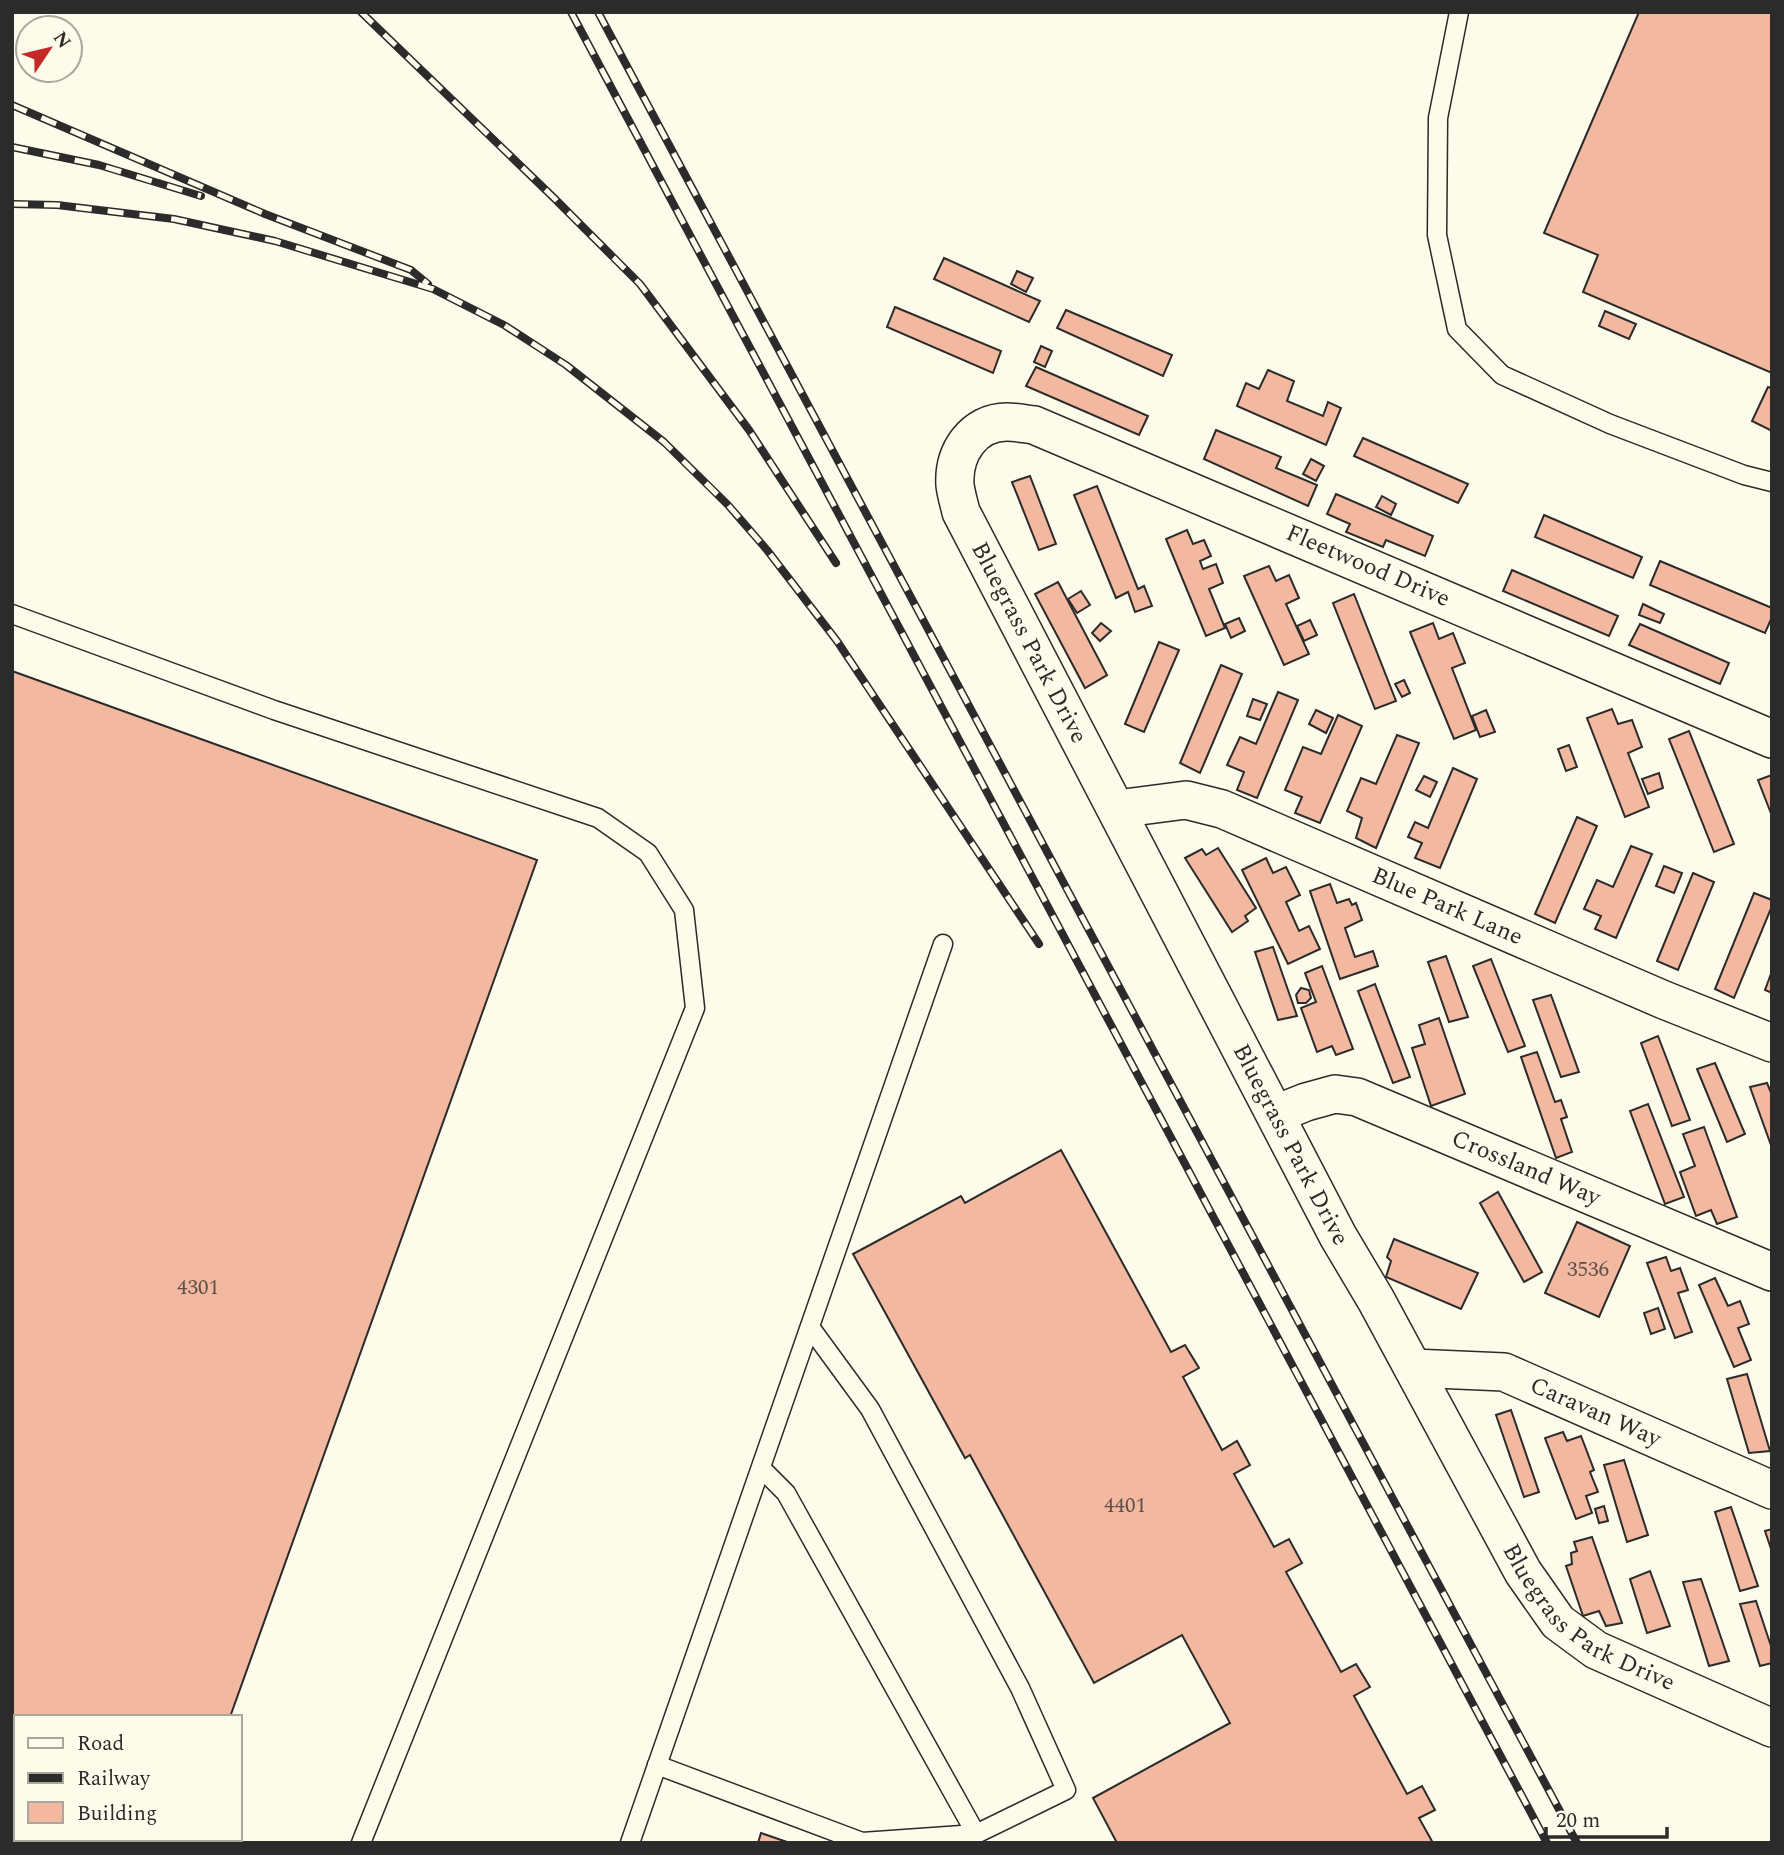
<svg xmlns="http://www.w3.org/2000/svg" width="1784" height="1855" viewBox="0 0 1784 1855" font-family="Spectral,serif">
  <rect width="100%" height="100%" fill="#fdfbea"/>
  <!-- building -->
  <g fill="#f2b8a0" stroke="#2b2b2b" stroke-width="2">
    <polygon points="1639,12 1772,12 1772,373 1583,292 1598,255 1544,233"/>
    <polygon points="944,258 1040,301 1029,322 934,279"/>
    <polygon points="1017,271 1033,278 1026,292 1011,284"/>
    <polygon points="895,307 1001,351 993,373 887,327"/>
    <polygon points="1066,310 1172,355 1163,376 1057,328"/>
    <polygon points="1605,311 1636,324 1629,339 1599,326"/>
    <polygon points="1041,346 1052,351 1045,367 1034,362"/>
    <polygon points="1036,367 1148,416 1139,435 1026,386"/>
    <polygon points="1268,370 1294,381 1287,401 1323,416 1328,402 1341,408 1326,445 1237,406 1246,383 1259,389"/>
    <polygon points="1768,387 1772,388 1772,431 1752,421"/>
    <polygon points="1216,430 1281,457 1276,468 1317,485 1308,506 1204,459"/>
    <polygon points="1363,438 1468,484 1458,503 1354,456"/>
    <polygon points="1311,459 1324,466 1316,481 1303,474"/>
    <polygon points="1030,476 1056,544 1039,550 1012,482"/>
    <polygon points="1097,486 1138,589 1144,586 1152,606 1135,612 1128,592 1116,598 1074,495"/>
    <polygon points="1336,494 1433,536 1425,556 1386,540 1383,547 1346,532 1350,524 1327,514"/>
    <polygon points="1382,496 1396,504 1391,515 1376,507"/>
    <polygon points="1544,515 1642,557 1633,578 1535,537"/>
    <polygon points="1187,530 1193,544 1204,540 1211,556 1200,561 1203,569 1216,564 1223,583 1209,589 1225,628 1206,636 1166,539"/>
    <polygon points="1660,561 1772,608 1772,617 1765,633 1650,585"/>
    <polygon points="1269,566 1276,581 1289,575 1299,598 1286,604 1309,654 1284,665 1244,576"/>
    <polygon points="1512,570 1618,616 1609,636 1503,591"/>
    <polygon points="1058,582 1107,675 1085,688 1035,594"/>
    <polygon points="1081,591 1090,605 1077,613 1068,599"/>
    <polygon points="1354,594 1396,701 1375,709 1333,603"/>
    <polygon points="1643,604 1664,614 1660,623 1639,615"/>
    <polygon points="1239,618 1245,631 1231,638 1225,624"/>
    <polygon points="1310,620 1317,635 1304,641 1297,626"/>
    <polygon points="1101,623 1111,631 1100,641 1092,633"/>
    <polygon points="1433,623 1439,639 1453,633 1465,663 1452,668 1476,730 1454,739 1410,632"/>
    <polygon points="1640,624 1729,663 1720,684 1629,645"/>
    <polygon points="1159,642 1179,650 1144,732 1125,724"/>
    <polygon points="1221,665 1242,674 1200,773 1180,763"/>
    <polygon points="12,671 537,860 230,1717 16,1717 16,1839 186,1839 185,1843 12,1843"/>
    <polygon points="1404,680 1410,693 1402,697 1395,684"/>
    <polygon points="1278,692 1298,700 1257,798 1237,790 1244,772 1227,765 1240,737 1256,744"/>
    <polygon points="1253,699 1267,704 1260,720 1247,716"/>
    <polygon points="1612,709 1618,724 1632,720 1642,747 1628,753 1649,807 1625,817 1587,718"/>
    <polygon points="1316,710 1333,718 1326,733 1309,724"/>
    <polygon points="1486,710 1495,732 1480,737 1472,716"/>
    <polygon points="1338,715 1362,726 1320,823 1295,813 1302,797 1285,790 1303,747 1321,754"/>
    <polygon points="1689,731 1734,844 1714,852 1669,739"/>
    <polygon points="1397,735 1419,743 1376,848 1356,838 1362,818 1347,811 1361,778 1376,784"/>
    <polygon points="1569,745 1577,767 1566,771 1558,749"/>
    <polygon points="1453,768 1477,779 1440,868 1415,858 1422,843 1408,837 1415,822 1428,828"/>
    <polygon points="1659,773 1663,788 1648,794 1642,779"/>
    <polygon points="1772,775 1772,816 1758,780"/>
    <polygon points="1424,776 1437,782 1430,797 1416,790"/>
    <polygon points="1577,817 1597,826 1555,923 1535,914"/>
    <polygon points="1631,846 1652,854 1616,938 1595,929 1601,916 1584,909 1597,880 1613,887"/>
    <polygon points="1218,848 1256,908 1245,916 1248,921 1232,932 1185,858 1202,849 1206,855"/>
    <polygon points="1266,858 1273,873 1286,867 1300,895 1286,902 1299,931 1309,926 1320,949 1288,964 1242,870"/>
    <polygon points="1664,866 1682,873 1674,893 1656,886"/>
    <polygon points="1693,873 1714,882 1678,970 1657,961"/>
    <polygon points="1330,884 1337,903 1349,899 1352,905 1356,903 1362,920 1345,928 1355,957 1373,951 1378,966 1340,979 1310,891"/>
    <polygon points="1754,893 1772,900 1772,906 1734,998 1715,989"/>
    <polygon points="1273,947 1297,1016 1278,1020 1255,952"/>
    <polygon points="1446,956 1468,1017 1449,1022 1428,962"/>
    <polygon points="1491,959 1525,1046 1508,1052 1473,966"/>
    <polygon points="1322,966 1353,1049 1336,1055 1332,1046 1317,1052 1301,1008 1316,1002 1305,973"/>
    <polygon points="1772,971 1772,993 1765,990"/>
    <polygon points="1375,984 1410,1077 1393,1083 1358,991"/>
    <polygon points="1301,988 1309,990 1311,998 1306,1003 1298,1003 1296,995"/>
    <polygon points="1551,995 1579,1072 1561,1077 1533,1000"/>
    <polygon points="1439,1018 1465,1094 1431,1106 1412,1048 1425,1044 1419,1025"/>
    <polygon points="1658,1036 1690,1120 1672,1126 1641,1043"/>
    <polygon points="1537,1052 1555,1102 1561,1100 1567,1117 1561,1119 1572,1152 1556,1158 1521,1057"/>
    <polygon points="1715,1063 1745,1134 1727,1142 1697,1069"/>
    <polygon points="1767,1083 1772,1095 1772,1148 1750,1087"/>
    <polygon points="1648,1104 1684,1197 1665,1204 1630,1111"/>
    <polygon points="1704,1127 1737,1217 1717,1224 1711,1210 1696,1216 1680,1172 1695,1166 1683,1134"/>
    <polygon points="1061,1150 1171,1352 1185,1345 1199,1368 1183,1377 1222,1450 1237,1441 1250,1465 1234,1474 1274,1547 1289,1539 1302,1563 1286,1572 1341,1672 1356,1664 1370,1687 1354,1696 1407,1794 1422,1786 1435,1810 1419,1818 1433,1843 1117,1843 1093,1798 1230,1723 1182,1635 1094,1683 970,1455 965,1458 853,1254 961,1196 965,1203"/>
    <polygon points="1498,1192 1542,1272 1524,1282 1480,1203"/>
    <polygon points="1577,1222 1630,1246 1599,1317 1545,1293"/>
    <polygon points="1394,1239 1478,1273 1461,1309 1386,1277 1391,1261 1387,1257"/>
    <polygon points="1666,1257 1671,1271 1680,1268 1688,1290 1678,1293 1692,1332 1675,1338 1647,1263"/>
    <polygon points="1715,1278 1728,1306 1740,1301 1749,1324 1738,1328 1751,1360 1734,1367 1699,1285"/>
    <polygon points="1658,1308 1665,1329 1651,1334 1644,1313"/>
    <polygon points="1747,1374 1770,1451 1749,1453 1727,1379"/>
    <polygon points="1511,1410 1539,1492 1524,1497 1496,1415"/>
    <polygon points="1563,1432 1567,1441 1581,1436 1594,1470 1590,1472 1598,1492 1586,1496 1592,1513 1576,1519 1545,1438"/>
    <polygon points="1624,1460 1648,1535 1627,1542 1604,1465"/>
    <polygon points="1604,1506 1608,1521 1599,1523 1595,1509"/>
    <polygon points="1731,1507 1758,1586 1740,1591 1715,1512"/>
    <polygon points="1772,1529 1772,1552 1765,1531"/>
    <polygon points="1592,1537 1622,1623 1606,1626 1599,1611 1583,1616 1566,1566 1572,1564 1571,1553 1577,1551 1574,1542"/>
    <polygon points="1650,1571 1670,1626 1647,1633 1630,1579"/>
    <polygon points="1701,1579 1729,1661 1709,1666 1683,1582"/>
    <polygon points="1756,1601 1772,1649 1772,1663 1760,1666 1740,1604"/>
    <polygon points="761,1833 790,1843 758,1843"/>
  </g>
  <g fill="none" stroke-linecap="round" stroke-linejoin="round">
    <defs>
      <g id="service">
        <polyline points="1459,12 1438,118 1437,235 1457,329 1502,375 1610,424 1744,475 1772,482"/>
        <polyline points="12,614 274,710 598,818 648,853 684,910 695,1008 361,1843"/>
        <polyline points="761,1468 786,1493 976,1834 1066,1790 1020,1688 870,1409 810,1327"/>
        <polyline points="657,1765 862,1842 976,1834"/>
        <polyline points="630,1843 943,944"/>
      </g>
      <g id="minor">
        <path id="s1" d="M1772,739l-738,-314c-9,-1 -18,-3 -27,-3 -34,0 -54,31 -52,63 1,9 4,18 6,27l377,724 38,64 147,272 35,50 38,28 176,78"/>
        <path id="s2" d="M1117,809l69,-9 36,9 442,191 108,43"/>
        <path id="s3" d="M1276,1114l30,-12 29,-8 22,3 415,175"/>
        <path id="s4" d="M1413,1368l91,4 268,118"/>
      </g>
    </defs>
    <!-- service casing -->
    <use href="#service" stroke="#2b2b2b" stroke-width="21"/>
    <!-- minor casing -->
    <use href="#minor" stroke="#2b2b2b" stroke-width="40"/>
    <!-- service -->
    <use href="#service" stroke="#fdfbea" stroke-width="18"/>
    <!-- minor -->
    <use href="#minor" stroke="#fdfbea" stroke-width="37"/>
    <defs>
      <g id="rail">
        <polyline points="361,12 553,197 640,284 749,430 836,563"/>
        <polyline points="571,12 1547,1843"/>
        <polyline points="598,12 1577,1843"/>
        <polyline points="12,105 265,214 411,270 428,284"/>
        <polyline points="12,147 99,165 201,196"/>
        <polyline points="12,204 57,205 174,219 275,241 433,289 504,325 566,365 664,442 728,505 767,550 837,641 1039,944"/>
      </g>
    </defs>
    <!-- rail casing -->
    <use href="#rail" stroke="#2b2b2b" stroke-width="8"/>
    <!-- rail -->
    <use href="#rail" stroke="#fdfbea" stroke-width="5" stroke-dasharray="16" stroke-linecap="butt"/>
  </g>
  <g text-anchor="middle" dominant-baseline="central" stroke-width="5" stroke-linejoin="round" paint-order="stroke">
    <!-- number labels -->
    <g font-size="21" fill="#5d4e48">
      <text x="1588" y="1270">3536</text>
      <text x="198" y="1288">4301</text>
      <text x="1125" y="1506">4401</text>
    </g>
    <!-- street labels -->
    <g font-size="24" fill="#2b2b2b" stroke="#fdfbea">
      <text transform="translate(1368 566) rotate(23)">Fleetwood Drive</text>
      <text stroke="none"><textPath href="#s1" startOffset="1096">Bluegrass Park Drive</textPath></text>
      <text stroke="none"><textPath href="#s2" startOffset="352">Blue Park Lane</textPath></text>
      <text stroke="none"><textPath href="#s1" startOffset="1662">Bluegrass Park Drive</textPath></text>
      <text stroke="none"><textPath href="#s3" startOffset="268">Crossland Way</textPath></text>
      <text stroke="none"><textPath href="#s4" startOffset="191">Caravan Way</textPath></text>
      <text stroke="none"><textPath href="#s1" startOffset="2230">Bluegrass Park Drive</textPath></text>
    </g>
  </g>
  <!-- border -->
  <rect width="1784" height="1855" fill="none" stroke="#2b2b2b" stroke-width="28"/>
  <!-- legend -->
  <rect x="14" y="1715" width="228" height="126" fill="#fdfbea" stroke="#a9a89e" stroke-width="2"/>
  <rect x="28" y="1738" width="35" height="10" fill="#fdfbea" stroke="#a9a89e" stroke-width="2"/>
  <text x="77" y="1750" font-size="21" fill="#2b2b2b">Road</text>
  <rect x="28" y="1773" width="35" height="10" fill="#2b2b2b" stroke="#a9a89e" stroke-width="2"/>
  <text x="77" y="1785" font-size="21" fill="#2b2b2b">Railway</text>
  <rect x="28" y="1802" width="35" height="21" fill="#f2b8a0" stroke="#a9a89e" stroke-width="2"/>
  <text x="77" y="1820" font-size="21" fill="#2b2b2b">Building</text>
  <!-- north arrow -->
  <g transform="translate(49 49) rotate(55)"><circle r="33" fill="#fdfbea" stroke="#a9a89e" stroke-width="2"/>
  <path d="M0-5L12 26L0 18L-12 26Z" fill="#c62828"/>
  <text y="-10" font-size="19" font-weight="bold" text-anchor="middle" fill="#2b2b2b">N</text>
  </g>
  <!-- scale -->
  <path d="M1546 1827v10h121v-10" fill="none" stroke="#2b2b2b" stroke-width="3.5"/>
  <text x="1556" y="1827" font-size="21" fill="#2b2b2b" stroke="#fdfbea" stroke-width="5" paint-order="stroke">20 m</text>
</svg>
